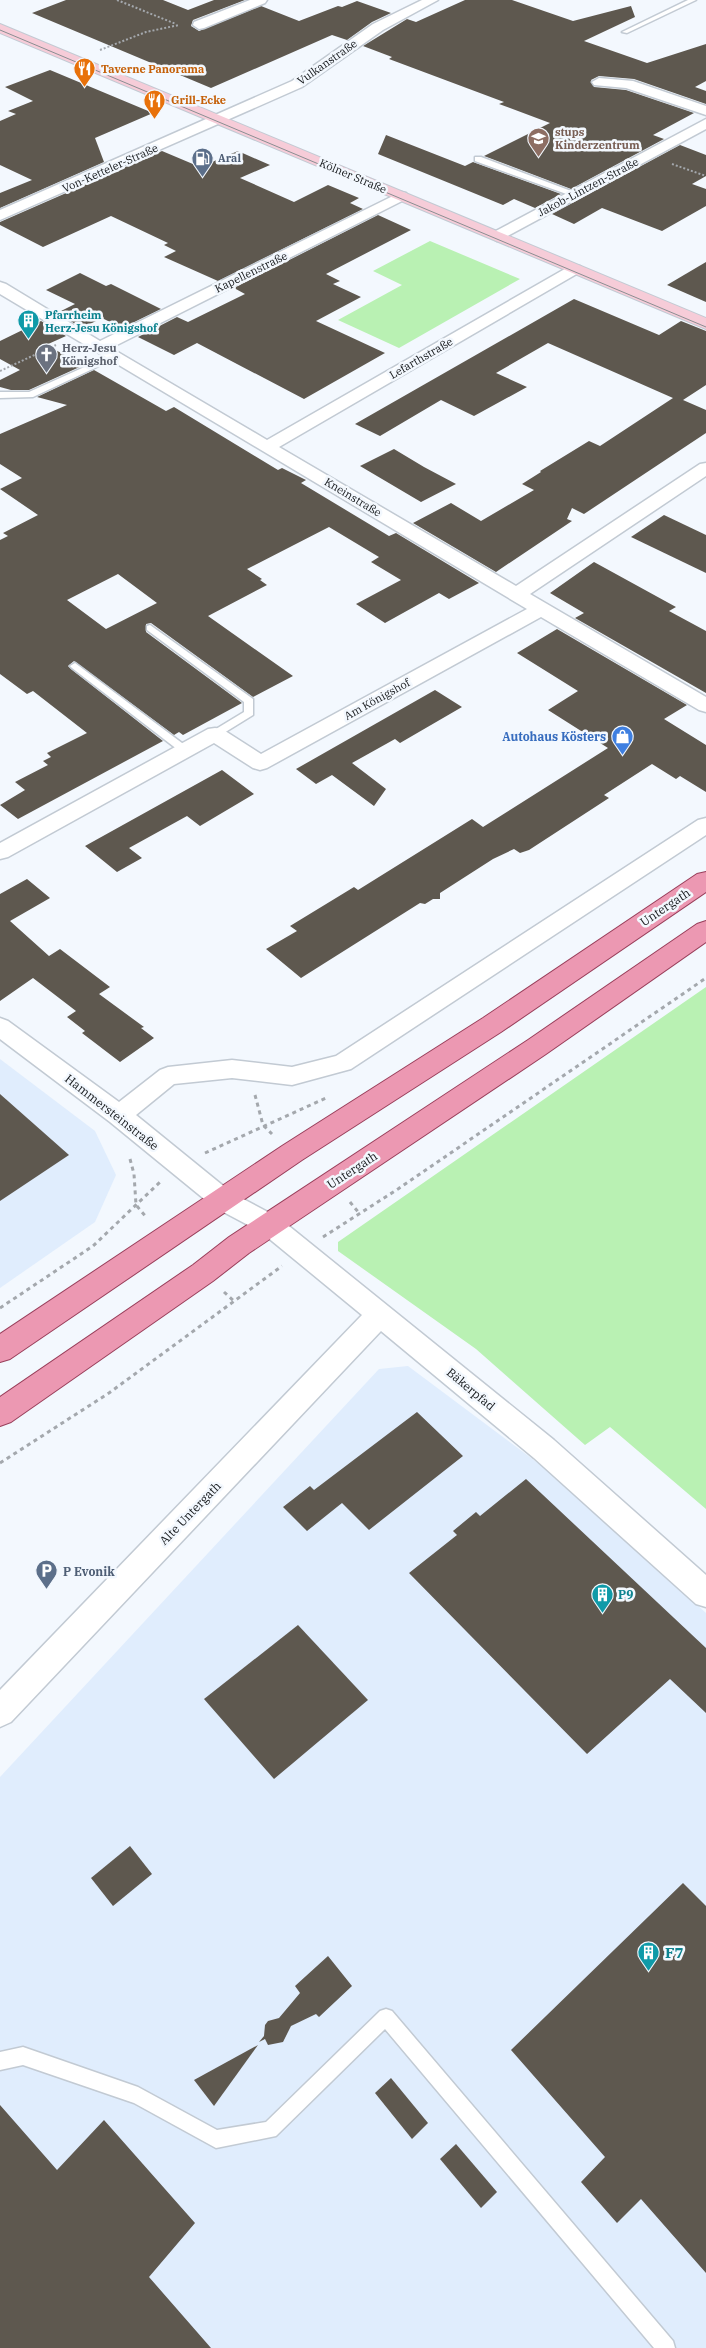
<svg xmlns="http://www.w3.org/2000/svg" width="706" height="2348" viewBox="0 0 706 2348" font-family="'IBM Plex Serif',serif">
  <rect width="100%" height="100%" fill="#f3f8fe"/>
  <!-- built -->
  <g fill="#e0edfd">
    <polygon points="0,1059 95,1131 116,1175 95,1222 0,1288"/>
    <polygon points="408,1366 566,1484 706,1613 706,2348 0,2348 0,1777 379,1369"/>
  </g>
  <!-- green -->
  <g fill="#b9f1b3">
    <polygon points="430,241 520,279 399,348 338,320 402,285 373,271"/>
    <polygon points="706,987 706,1509 610,1427 585,1445 476,1349 338,1251 338,1242"/>
  </g>
  <!-- building -->
  <g fill="#5e584f" fill-rule="evenodd">
    <polygon points="66,0 163,0 188,10 214,0 245,0 193,20 191,26 199,31 261,6 299,21 338,6 342,7 357,1 391,13 372,22 347,40 332,35 211,88 32,13"/>
    <polygon points="465,0 512,0 573,21 631,6 635,17 584,41 647,63 706,44 706,81 695,87 706,91 706,104 634,79 599,76 591,80 594,87 626,90 694,113 653,135 664,139 571,189 484,156 550,123 499,104 504,102 389,59 392,57 363,46 407,19 416,22"/>
    <polygon points="50,70 153,113 95,138 104,162 0,208 0,193 32,180 0,165 0,121 16,114 8,111 33,101 5,87"/>
    <polygon points="386,135 465,166 473,162 561,194 535,208 514,199 503,205 378,154"/>
    <polygon points="680,145 706,155 706,176 692,184 706,189 706,206 662,231 602,208 574,224 552,214"/>
    <polygon points="162,151 200,167 238,151 270,165 240,178 294,202 328,185 359,198 350,203 363,209 218,281 164,257 176,251 164,245 168,243 111,216 43,247 0,225 0,222"/>
    <polygon points="378,215 411,230 326,274 340,281 333,284 361,297 316,321 385,353 304,399 197,343 174,355 138,337 177,317 188,322 245,294 234,288"/>
    <polygon points="706,262 706,302 667,285"/>
    <polygon points="80,273 106,286 111,284 161,309 122,328 102,318 82,328 57,313 75,304 46,290"/>
    <polygon points="574,299 659,335 681,321 706,331 706,385 683,400 706,410 706,433 584,514 572,508 567,519 572,521 496,572 413,523 451,503 481,521 534,490 522,484 541,472 540,471 589,441 600,446 673,398 548,343 496,373 527,387 474,416 441,400 380,436 355,424"/>
    <polygon points="41,321 66,336 46,345 84,365 29,390 11,390 0,387 0,380 20,370 0,359 0,341"/>
    <path d="M94,370l72,41 8,-4 104,63 4,-2 24,12 -5,3 88,53 7,-3 83,50 -30,16 -10,-6 -54,30 -29,-19 45,-24 -30,-18 8,-5 -50,-30 -82,42 15,10 -2,1 7,5 -59,31 85,60 -40,21 -102,-74 -5,1v8l96,71 -59,32 -4,-3 -5,3 -100,-74 -6,5 3,3 92,72 -145,78 -18,-14 25,-15 -10,-8 33,-17 -5,-4 8,-4 -4,-4 40,-20 -54,-42 -6,3 -27,-20v-134l8,-4 -5,-3 35,-18 -38,-26 22,-11 -22,-14v-30l67,-29 -30,-8zM118,574l39,29 -51,26 -39,-29z"/>
    <polygon points="394,449 424,467 456,484 421,502 360,466"/>
    <polygon points="664,515 706,535 706,573 631,537"/>
    <polygon points="594,562 676,607 669,611 706,631 706,693 575,618 584,613 550,593"/>
    <polygon points="557,629 687,705 664,719 706,745 706,792 680,776 676,779 652,764 604,795 609,798 529,850 520,853 514,849 493,859 440,893 440,899 433,899 425,904 420,903 301,978 266,949 297,931 290,926 354,887 358,890 472,819 483,827 608,748 548,710 578,691 517,653"/>
    <polygon points="435,690 462,707 400,743 395,739 352,763 386,789 374,806 332,775 316,784 296,769"/>
    <polygon points="222,770 254,794 200,826 187,816 129,848 142,858 117,872 85,846"/>
    <polygon points="27,879 50,898 10,921 49,956 60,949 110,987 99,994 144,1027 141,1028 154,1038 120,1062 82,1033 85,1031 67,1017 76,1011 33,978 0,1001 0,894"/>
    <polygon points="0,1094 69,1155 0,1201"/>
    <polygon points="417,1412 463,1456 369,1530 342,1503 307,1531 283,1507 310,1486 314,1490"/>
    <polygon points="526,1479 706,1648 706,1713 670,1679 587,1754 409,1573 457,1535 453,1531 476,1512 480,1516"/>
    <polygon points="298,1625 368,1700 274,1779 204,1699"/>
    <polygon points="130,1846 152,1874 113,1906 91,1878"/>
    <polygon points="683,1883 706,1906 706,2273 641,2199 617,2223 581,2182 605,2157 511,2050"/>
    <polygon points="328,1956 352,1986 319,2017 316,2014 291,2026 283,2042 268,2045 265,2039 259,2042 264,2036 265,2025 268,2021 279,2018 300,1993 295,1986"/>
    <polygon points="258,2045 214,2106 194,2080"/>
    <polygon points="391,2078 428,2123 412,2139 375,2093"/>
    <polygon points="0,2105 57,2170 104,2120 195,2223 149,2277 211,2348 0,2348"/>
    <polygon points="456,2144 497,2192 481,2208 440,2159"/>
  </g>
  <g fill="none" stroke-linecap="round" stroke-linejoin="round">
    <defs>
      <g id="lane">
        <polygon points="688,0 696,0 627,33 622,32"/>
        <polygon points="475,157 481,157 579,194 572,196 475,161"/>
        <polygon points="111,355 118,357 33,397 0,398 0,392 29,392"/>
        <polygon points="150,625 253,699 253,715 219,736 211,736 211,732 244,712 244,702 147,630 147,626"/>
        <polygon points="75,663 190,749 190,753 182,753 72,668 70,666"/>
        <polygon points="386,2009 392,2011 673,2341 675,2348 654,2348 385,2029 276,2136 216,2148 134,2103 23,2065 0,2070 0,2052 23,2047 138,2087 217,2130 266,2122 380,2011"/>
      </g>
      <g id="street">
        <polygon points="250,0 267,0 265,3 204,28 199,29 193,25 194,22"/>
        <polygon points="422,0 438,0 383,30 302,87 0,220 0,210 292,81 373,24"/>
        <polygon points="599,78 633,81 706,106 706,115 626,88 594,85 592,82"/>
        <polygon points="706,119 706,129 502,239 497,241 489,236 492,233"/>
        <polygon points="401,192 406,193 408,196 406,199 111,348 267,440 570,266 580,266 583,269 580,272 279,447 516,586 700,464 706,463 706,476 530,594 706,697 706,712 699,710 541,617 267,768 260,770 253,768 214,743 8,857 0,859 0,843 208,729 215,728 222,729 261,754 527,609 0,294 0,282 6,284 100,341"/>
        <polygon points="706,818 706,835 351,1069 292,1085 232,1078 174,1084 136,1115 232,1193 279,1218 554,1440 706,1575 706,1607 696,1604 534,1458 381,1331 11,1722 0,1727 0,1690 362,1315 261,1232 214,1207 110,1122 0,1039 0,1018 8,1021 119,1102 160,1070 168,1067 232,1060 292,1067 336,1056 698,820"/>
      </g>
      <polygon id="secondary" points="0,24 706,318 706,329 0,33"/>
      <g id="primary">
        <polygon points="706,872 706,892 501,1032 302,1160 10,1359 0,1362 0,1334 282,1146 483,1018 697,874"/>
        <polygon points="706,921 706,942 546,1054 249,1253 213,1281 11,1422 0,1426 0,1397 193,1265 229,1237 528,1040 697,924"/>
      </g>
    </defs>
    <!-- lane casing -->
    <use href="#lane" stroke="#c2cad3" stroke-width="3"/>
    <!-- street casing -->
    <use href="#street" stroke="#c2cad3" stroke-width="3"/>
    <!-- secondary casing -->
    <use href="#secondary" stroke="#c2cad3" stroke-width="2"/>
    <!-- primary casing -->
    <use href="#primary" stroke="#993f5b" stroke-width="2"/>
    <!-- path-far1 -->
    <g stroke="#a4a8ad" stroke-width="2" stroke-dasharray="2 2" stroke-linecap="butt">
      <polyline points="117,0 176,24"/>
      <polyline points="100,50 146,32 179,25"/>
      <polyline points="672,164 706,176"/>
      <polyline points="0,371 56,345"/>
    </g>
    <!-- path -->
    <g stroke="#a4a8ad" stroke-width="3" stroke-dasharray="4 4" stroke-linecap="butt">
      <polyline points="255,1095 263,1125 272,1134"/>
      <polyline points="205,1153 326,1098"/>
      <polyline points="130,1159 134,1174 136,1205 147,1218"/>
      <polyline points="350,1202 359,1213"/>
      <polyline points="323,1237 398,1189 706,978"/>
      <polyline points="224,1292 235,1302"/>
      <polyline points="0,1308 93,1246 160,1182"/>
      <polyline points="0,1463 109,1393 282,1266"/>
    </g>
    <!-- lane -->
    <use href="#lane" fill="#fff" fill-rule="evenodd"/>
    <!-- street -->
    <use href="#street" fill="#fff" fill-rule="evenodd"/>
    <!-- secondary -->
    <use href="#secondary" fill="#f6ccd8" fill-rule="evenodd"/>
    <!-- primary -->
    <use href="#primary" fill="#ec98b2" fill-rule="evenodd"/>
    <!-- tram -->
    <polyline stroke="#8a8e92" stroke-width="1" points="0,30 706,327"/>
  </g>
  <!-- icons -->
  <defs>
    <symbol id="restaurant-pin" viewBox="-11 -11 22 30"><path d="M0 17L-7.5 6A9.5 9.5 0 1 1 7.5 6Z" fill="#e8710a" stroke="#f3f8fe"/><path d="M-5-6h1v4h1v-4h1v4h1v-4h1v5L-1.5 .5V6h-2V.5L-5-1ZM5-6V6H3V1.5H1.5Q1.5-4 5-6Z" fill="#fff"/></symbol>
    <symbol id="school-pin" viewBox="-11 -11 22 30"><path d="M0 17L-7.5 6A9.5 9.5 0 1 1 7.5 6Z" fill="#8d6e63" stroke="#f3f8fe"/><path d="M0-5L7-2L0 1L-7-2ZM-4 1L0 2.5L4 1V4Q0 6-4 4Z" fill="#fff"/></symbol>
    <symbol id="fuel-pin" viewBox="-11 -11 22 30"><path d="M0 17L-7.5 6A9.5 9.5 0 1 1 7.5 6Z" fill="#5c6f8a" stroke="#f3f8fe"/><path d="M-5.5-6h7V0h2V4h1.3V-2.5L3-4.5l.8-.8L6-3V5H2.5V1h-1V6h-7ZM-4.2-4.7v3.2H.2V-4.7Z" fill="#fff"/></symbol>
    <symbol id="building-pin" viewBox="-11 -11 22 30"><path d="M0 17L-7.5 6A9.5 9.5 0 1 1 7.5 6Z" fill="#0f9aa8" stroke="#f3f8fe"/><path d="M-4-6H4V6H1V3H-1V6H-4ZM-2.5-4.3h1.7v1.8h-1.7ZM.8-4.3h1.7v1.8H.8ZM-2.5-1h1.7V.8h-1.7ZM.8-1h1.7V.8H.8Z" fill="#fff"/></symbol>
    <symbol id="church-pin" viewBox="-11 -11 22 30"><path d="M0 17L-7.5 6A9.5 9.5 0 1 1 7.5 6Z" fill="#6b7280" stroke="#f3f8fe"/><path d="M-1.2-6h2.4v3.5h3.3v2.4h-3.3V6h-2.4V-.1h-3.3v-2.4h3.3Z" fill="#fff"/></symbol>
    <symbol id="shop-pin" viewBox="-11 -11 22 30"><path d="M0 17L-7.5 6A9.5 9.5 0 1 1 7.5 6Z" fill="#3f7fe0" stroke="#f3f8fe"/><path d="M-5-2.5h2.3a2.7 3.5 0 0 1 5.4 0H5L5.5 6h-11ZM-1.5-2.5h3a1.5 2.3 0 0 0-3 0Z" fill="#fff"/></symbol>
    <symbol id="parking-pin" viewBox="-11 -11 22 30"><path d="M0 17L-7.5 6A9.5 9.5 0 1 1 7.5 6Z" fill="#5c6f8a" stroke="#f3f8fe"/><path d="M-3.5-5.5H1a3.5 3.5 0 0 1 0 7H-1V5.5H-3.5ZM-1-3.4V-.6H.8a1.4 1.4 0 0 0 0-2.8Z" fill="#fff"/></symbol>
  </defs>
  <g fill-rule="evenodd">
    <use href="#restaurant-pin" x="72" y="56" width="25" height="34"/>
    <use href="#restaurant-pin" x="142" y="88" width="25" height="34"/>
    <use href="#school-pin" x="526" y="126" width="25" height="34"/>
    <use href="#fuel-pin" x="190" y="146" width="25" height="34"/>
    <use href="#building-pin" x="16" y="308" width="25" height="34"/>
    <use href="#church-pin" x="34" y="342" width="25" height="34"/>
    <use href="#shop-pin" x="610" y="724" width="25" height="34"/>
    <use href="#parking-pin" x="34" y="1558" width="25" height="34"/>
    <use href="#building-pin" x="590" y="1582" width="25" height="34"/>
    <use href="#building-pin" x="636" y="1940" width="25" height="34"/>
  </g>
  <g text-anchor="middle" dominant-baseline="central" stroke-width="5" stroke-linejoin="round" paint-order="stroke">
    <!-- far-street labels -->
    <g font-size="11" fill="#15181b" stroke="#f3f8fe">
      <text transform="translate(327 62) rotate(-35)">Vulkanstraße</text>
      <text transform="translate(110 168) rotate(-24)">Von-Ketteler-Straße</text>
      <text transform="translate(353 176) rotate(23)">Kölner Straße</text>
      <text transform="translate(588 187) rotate(-28)">Jakob-Lintzen-Straße</text>
      <text transform="translate(251 272) rotate(-26)">Kapellenstraße</text>
      <text transform="translate(421 358) rotate(-30)">Lefarthstraße</text>
      <text transform="translate(353 497) rotate(31)">Kneinstraße</text>
      <text transform="translate(377 699) rotate(-29)">Am Königshof</text>
    </g>
    <!-- far-food labels -->
    <g font-size="11" font-weight="bold" fill="#c56008" stroke="#f3f8fe" text-anchor="start">
      <text x="101" y="69">Taverne Panorama</text>
      <text x="171" y="100">Grill-Ecke</text>
    </g>
    <!-- far-education labels -->
    <g font-size="11" font-weight="bold" fill="#785e54" stroke="#f3f8fe" text-anchor="start">
      <text x="555" y="132">stups<tspan x="555" dy="13">Kinderzentrum</tspan></text>
    </g>
    <!-- far-service labels -->
    <g font-size="11" font-weight="bold" fill="#4e5e75" stroke="#f3f8fe" text-anchor="start">
      <text x="218" y="158">Aral</text>
    </g>
    <!-- far-culture labels -->
    <g font-size="11" font-weight="bold" fill="#0d838f" stroke="#f3f8fe" text-anchor="start">
      <text x="45" y="315">Pfarrheim<tspan x="45" dy="13">Herz-Jesu Königshof</tspan></text>
    </g>
    <!-- far-worship labels -->
    <g font-size="11" font-weight="bold" fill="#5b616d" stroke="#f3f8fe" text-anchor="start">
      <text x="62" y="348">Herz-Jesu<tspan x="62" dy="13">Königshof</tspan></text>
    </g>
    <!-- shop labels -->
    <g font-size="12" font-weight="bold" fill="#366cbe" stroke="#f3f8fe" text-anchor="end">
      <text x="606" y="736">Autohaus Kösters</text>
    </g>
    <!-- street labels -->
    <g font-size="12" fill="#15181b" stroke="#f3f8fe">
      <text transform="translate(665 907) rotate(-34)">Untergath</text>
      <text transform="translate(112 1112) rotate(38)">Hammersteinstraße</text>
      <text transform="translate(352 1170) rotate(-33)">Untergath</text>
      <text transform="translate(471 1389) rotate(40)">Bäkerpfad</text>
      <text transform="translate(190 1513) rotate(-46)">Alte Untergath</text>
    </g>
    <!-- service labels -->
    <g font-size="12" font-weight="bold" fill="#4e5e75" stroke="#f3f8fe" text-anchor="start">
      <text x="63" y="1571">P Evonik</text>
    </g>
    <!-- culture labels -->
    <g font-size="12" font-weight="bold" fill="#0d838f" stroke="#f3f8fe" text-anchor="start">
      <text x="618" y="1594">P9</text>
    </g>
    <!-- near-culture labels -->
    <g font-size="15" font-weight="bold" fill="#0d838f" stroke="#f3f8fe" text-anchor="start">
      <text x="665" y="1952">F7</text>
    </g>
  </g>
</svg>
